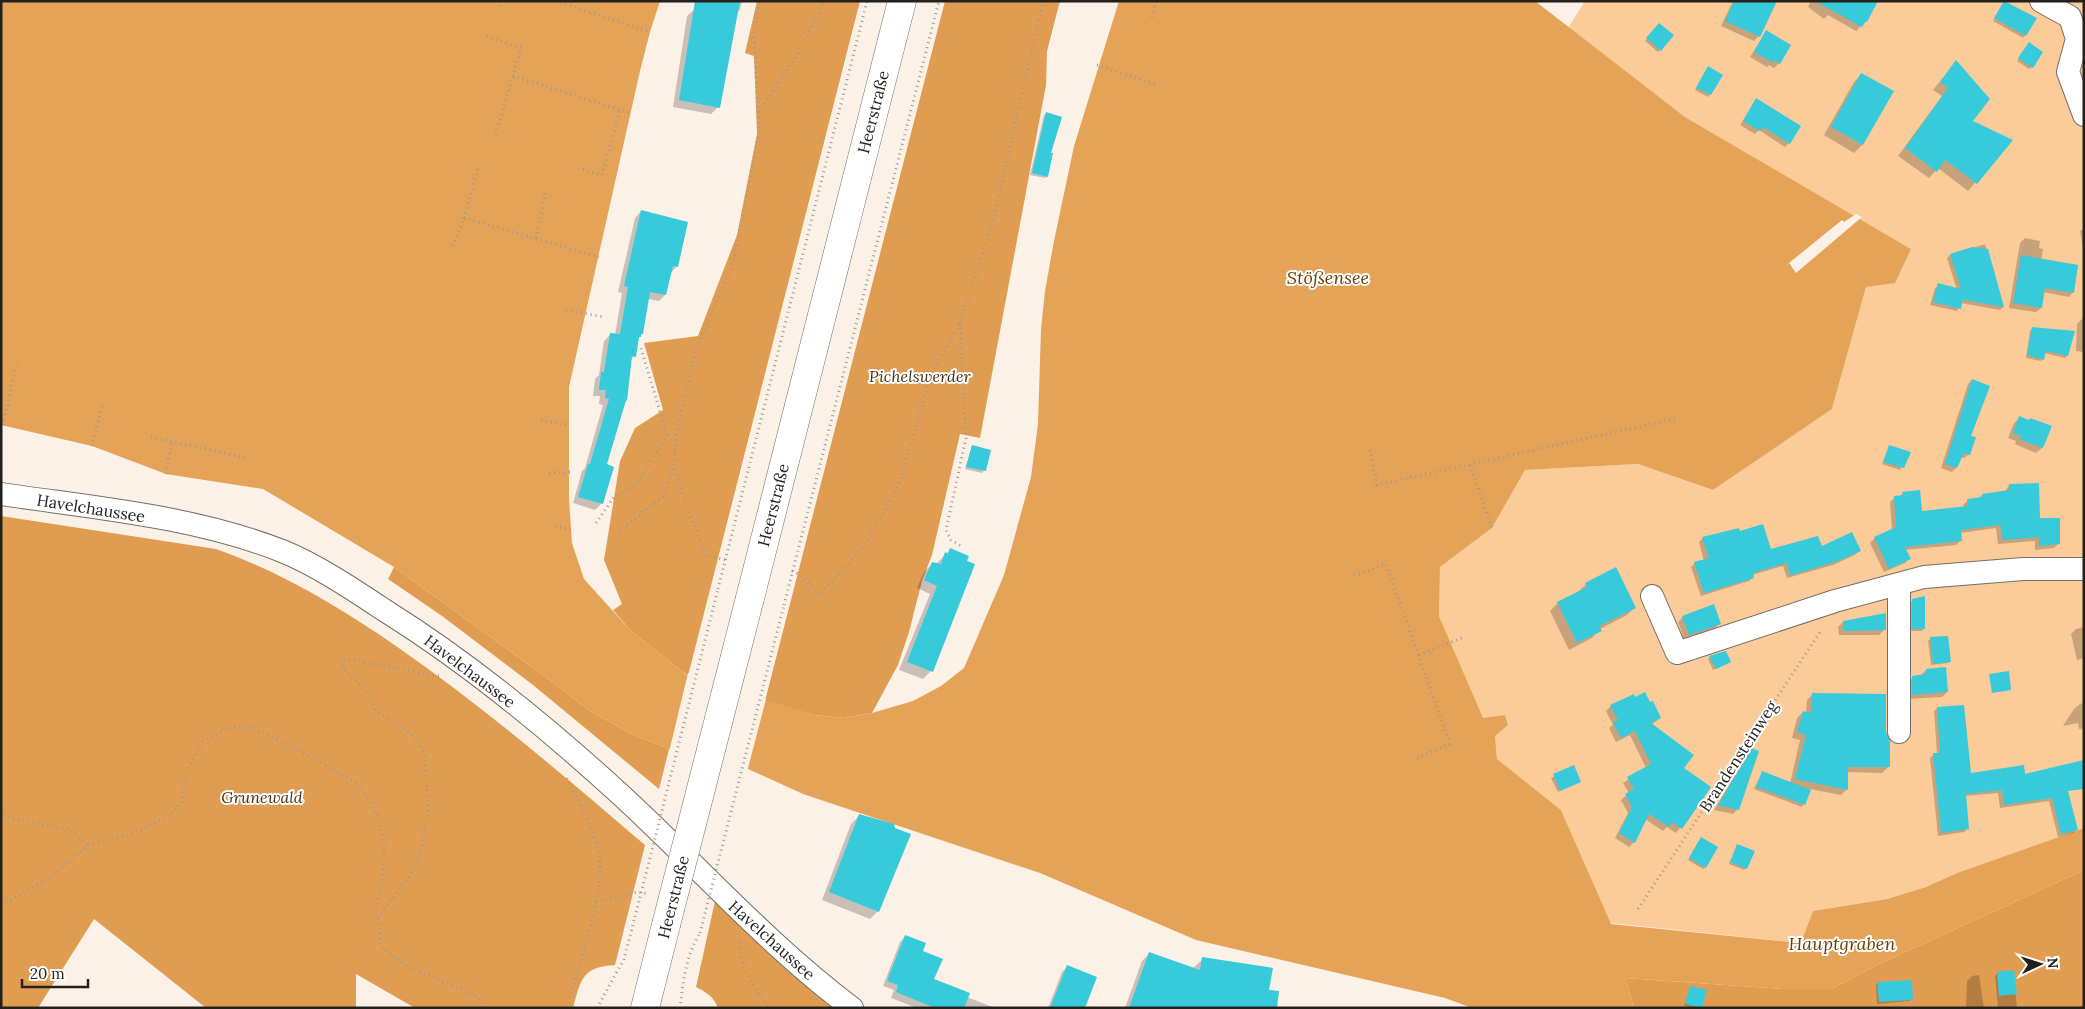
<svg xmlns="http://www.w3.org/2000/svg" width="2085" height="1009" viewBox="0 0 2085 1009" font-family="Lora,serif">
  <rect width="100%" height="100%" fill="#fbf1e7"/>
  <!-- green -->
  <polygon fill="#fbcb99" points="1585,1 2084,1 2084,828 1957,873 1926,887 1887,899 1813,911 1802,943 1610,923 1561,810 1497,759 1495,736 1508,725 1505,715 1483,719 1439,616 1440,567 1492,528 1525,470 1638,464 1713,490 1832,409 1866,287 1911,249 1685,117 1568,28"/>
  <!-- forest -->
  <g fill="#e09d52">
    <polygon points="757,1 860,1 688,676 631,631 613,610 622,604 604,560 620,461 635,428 663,410 644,343 698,336 737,235 757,134 754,56 745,53"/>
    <polygon points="945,1 1060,1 1047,51 1046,85 980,438 960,434 932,555 922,581 909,632 898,665 872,713 844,718 814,715 765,701"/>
    <path d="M1,516l215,33c65,23 123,58 180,97 88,61 168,130 249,199l-30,120c-33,2 -34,14 -42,43h-158l-59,-34v34h-150l-112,-89 -56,89h-37z"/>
    <polygon points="394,567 546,677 590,711 632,734 669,749 659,789 533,685 442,616 388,579"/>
    <polygon points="2084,870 2084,1008 1634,1008 1625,978 1783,989 1831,989 1879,964"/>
    <path d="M715,901c37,38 77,75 120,107h-117c-4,-11 -12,-16 -22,-21z"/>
  </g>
  <!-- water -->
  <polygon fill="#e5a358" points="1,1 660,1 650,32 640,71 569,387 569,499 572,543 584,579 631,631 688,676 814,715 844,718 872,713 913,701 941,686 964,668 1004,575 1031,477 1038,424 1041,329 1045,291 1054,241 1074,146 1119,1 1535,1 1685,117 1911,249 1895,283 1866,287 1832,409 1713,490 1638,464 1525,470 1492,528 1440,567 1439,616 1483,718 1505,715 1508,725 1495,736 1497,759 1561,810 1611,924 1801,943 1813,911 1887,899 1926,887 1957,873 2084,828 2084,870 1879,964 1831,989 1783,989 1625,978 1634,1008 1472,1008 1445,998 1196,940 1040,873 803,794 748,769 669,749 632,734 590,711 546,677 394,567 263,489 166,474 92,446 1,425"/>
  <!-- pier -->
  <g fill="#fbf1e7">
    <polygon points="1856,214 1862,217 1796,273 1789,263 1842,220 1844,222"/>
    <polygon points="688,673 766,699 747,772 669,752"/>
  </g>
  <!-- shadow -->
  <g fill="#0003">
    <polygon points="697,1 742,1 740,10 736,13 718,107 711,114 673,107 687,16 695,9"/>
    <polygon points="1733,1 1750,1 1759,36 1754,41 1721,26"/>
    <polygon points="1811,1 1877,1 1866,21 1856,31 1828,15 1824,19 1808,7"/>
    <polygon points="2004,2 2035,19 2023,38 1993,21"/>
    <polygon points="1657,26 1660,50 1658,52 1645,41"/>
    <polygon points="1766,32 1779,63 1774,68 1769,65 1767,67 1750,57"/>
    <polygon points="2027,46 2032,67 2029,69 2017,61"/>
    <polygon points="1956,62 1972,122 2011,141 1968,191 1938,168 1929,178 1898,156 1942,96 1933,90"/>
    <polygon points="1706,70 1710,94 1708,97 1695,90"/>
    <polygon points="1862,74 1892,92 1862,145 1854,153 1824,135 1854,82"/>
    <polygon points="1756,100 1789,143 1785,147 1759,130 1755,134 1740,125"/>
    <polygon points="1046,113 1049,153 1047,176 1045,178 1030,175 1044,115"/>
    <polygon points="641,211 677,266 671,273 665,295 659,301 648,299 642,334 637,339 634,356 631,360 626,400 606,465 601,504 595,510 573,503 582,471 585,468 603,405 599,404 600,396 593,396 595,379 599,375 604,341 611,334 615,335 622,293 618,292 635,218"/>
    <polygon points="2084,228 2084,248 2083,248 2080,231"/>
    <polygon points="2025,238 2040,241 2039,248 2043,249 2041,260 2078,265 2073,292 2069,297 2043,292 2041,308 2036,312 2009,308 2020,243"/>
    <polygon points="1985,244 2003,307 2000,310 1961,303 1957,311 1930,305 1935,288 1938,285 1957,290 1947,258 1950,255"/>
    <polygon points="2083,318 2084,352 2076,351 2077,324"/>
    <polygon points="2032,329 2067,356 2065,358 2044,353 2041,361 2026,358 2030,331"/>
    <polygon points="1972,380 1969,454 1964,458 1961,457 1956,468 1952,472 1941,468 1968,384"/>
    <polygon points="2020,418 2050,427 2042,448 2036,453 2015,444 2016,441 2008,438 2014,423"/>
    <polygon points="972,446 984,470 982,473 965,469"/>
    <polygon points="1890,446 1910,453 1900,470 1882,464"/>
    <polygon points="2009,485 2059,543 2054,548 2035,550 2035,541 1998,544 1996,528 1960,533 1961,540 1956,545 1905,550 1909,558 1905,563 1884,572 1870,543 1875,538 1892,530 1890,502 1895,497 1899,497 1903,493 1920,512 1964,507 1963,505 1968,500 1978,499 1982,495 2005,492"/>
    <polygon points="1739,532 1771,551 1859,551 1855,555 1833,565 1787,578 1783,566 1752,575 1753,577 1749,581 1701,596 1691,567 1695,563 1704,561 1699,542 1703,538"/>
    <polygon points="950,550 931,671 923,679 899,670 930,594 917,588 924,572 932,564 936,564"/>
    <polygon points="1586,584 1635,607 1627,615 1600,629 1592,638 1569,650 1550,611 1558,603 1578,592"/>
    <polygon points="1913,600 1924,628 1922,631 1910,631 1910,602"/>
    <polygon points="1683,617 1720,623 1714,629 1684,639 1678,622"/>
    <polygon points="1843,622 1885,629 1879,635 1839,635 1838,627"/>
    <polygon points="2084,627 2084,658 2077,660 2071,634 2076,629"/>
    <polygon points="1930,639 1950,661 1948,663 1931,665 1928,641"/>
    <polygon points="1710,657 1727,664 1713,670 1708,659"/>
    <polygon points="1926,670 1947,692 1942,697 1908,699 1908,682 1913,677 1921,675"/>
    <polygon points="1813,694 1885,732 1888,767 1882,773 1847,772 1846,790 1841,795 1810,789 1802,807 1754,789 1762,773 1790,784 1800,740 1792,738 1797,718 1803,712 1806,713 1807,700"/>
    <polygon points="1635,698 1660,718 1651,725 1682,768 1709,787 1676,833 1667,827 1663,831 1645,819 1634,842 1629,847 1615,838 1628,813 1621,800 1629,793 1623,783 1646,768 1630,735 1616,742 1609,728 1613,725 1606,711 1611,706"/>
    <polygon points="2084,703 2084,728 2079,729 2078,723 2063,726 2074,709 2080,704"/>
    <polygon points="1937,708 1970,774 2024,776 2067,791 2076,830 2073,833 2058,837 2049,801 2000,808 1998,793 1965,796 1967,829 1964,832 1938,836 1930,758 1934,754 1937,754 1934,711"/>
    <polygon points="1753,750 1738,809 1733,814 1714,810 1747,755"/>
    <polygon points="1573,767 1580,781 1558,792 1551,778"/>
    <polygon points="859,816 878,911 870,919 822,900 851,824"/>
    <polygon points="1699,841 1705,867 1703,869 1688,860"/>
    <polygon points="1737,846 1746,868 1744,870 1729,864"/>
    <polygon points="905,937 921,952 933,980 967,997 995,1008 917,1008 891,998 894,990 883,986 900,942"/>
    <polygon points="1150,953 1169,1008 1125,1008 1142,961"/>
    <polygon points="1203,959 1268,991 1193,968"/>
    <polygon points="1068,966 1083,1008 1048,1008 1062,972"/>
    <polygon points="2013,972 2017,1008 1998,1008 1995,976 1997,974"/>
    <polygon points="1979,975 1984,1008 1966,1008 1967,981 1972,976"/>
    <polygon points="1878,983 1912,999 1909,1001 1877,1004 1876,985"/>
    <polygon points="1691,987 1705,991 1700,1008 1684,1006"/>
  </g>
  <!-- building -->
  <g fill="#36cadb">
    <polygon points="695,1 740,1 720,108 679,100"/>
    <polygon points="1734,1 1777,1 1760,37 1725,21"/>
    <polygon points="1815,1 1878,1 1867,22 1866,21 1862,27"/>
    <polygon points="2004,1 2037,18 2026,36 1994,18"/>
    <polygon points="1659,23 1674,35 1661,51 1646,38"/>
    <polygon points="1766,30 1791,45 1780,64 1774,60 1773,63 1754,52"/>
    <polygon points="2029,42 2043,52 2033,68 2018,58"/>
    <polygon points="1956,60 1990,99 1973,121 2013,140 1977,184 1945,160 1937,172 1905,148 1948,88 1940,82"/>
    <polygon points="1708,66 1723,75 1711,95 1696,88"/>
    <polygon points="1861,73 1894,91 1863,145 1831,127"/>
    <polygon points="1756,98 1801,126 1790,144 1763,127 1760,131 1743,121"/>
    <polygon points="1046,112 1062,117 1051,153 1053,153 1048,177 1032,173"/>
    <polygon points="641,210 688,222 678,267 673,266 666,295 650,292 643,334 641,334 641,337 639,337 636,357 632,356 627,401 626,400 607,464 614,467 603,504 578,497 588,464 590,464 609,399 605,398 606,390 599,390 601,372 604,372 610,333 620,334 628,287 624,286"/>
    <polygon points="1972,247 1988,249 2004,307 1964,300 1963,298 1961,309 1933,302 1938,283 1961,289 1950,254"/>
    <polygon points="2021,255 2078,265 2074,293 2045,288 2042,308 2013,303"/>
    <polygon points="2032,327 2075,331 2068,356 2046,351 2044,360 2027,355"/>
    <polygon points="1972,379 1990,386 1971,436 1976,437 1970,455 1964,453 1957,468 1945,464"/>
    <polygon points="2019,416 2029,420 2030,418 2052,426 2043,448 2019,439 2021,436 2013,433"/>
    <polygon points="972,445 991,450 986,471 966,467"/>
    <polygon points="1889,445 1911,452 1904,468 1883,462"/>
    <polygon points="2039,483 2040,518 2060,518 2060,544 2039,546 2039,537 2003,540 2000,525 1961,530 1962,541 1905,547 1911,559 1889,569 1874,537 1896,527 1894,496 1903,495 1902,492 1920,490 1922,511 1968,506 1967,499 1982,497 1982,494 2009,490 2009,484"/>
    <polygon points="1763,524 1771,549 1818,536 1822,546 1852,532 1861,551 1838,561 1792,575 1790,575 1787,563 1753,573 1754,578 1704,593 1694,562 1709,558 1702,537 1739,528 1740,531"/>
    <polygon points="950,548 969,556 967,561 975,564 933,672 907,662 937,586 924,580 932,562 941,564 945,552 948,554"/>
    <polygon points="1616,567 1636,608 1599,626 1602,631 1577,643 1557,602 1587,587 1585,583"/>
    <polygon points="1925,596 1925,629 1912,629 1912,599"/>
    <polygon points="1714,604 1721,624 1689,635 1682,616"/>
    <polygon points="1886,613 1886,630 1844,631 1843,621"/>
    <polygon points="1948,636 1951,662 1933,664 1930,637"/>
    <polygon points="1726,651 1731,662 1716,669 1709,656"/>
    <polygon points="1946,667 1948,692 1912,695 1912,676 1926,674 1926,669"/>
    <polygon points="2009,671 2011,690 1992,693 1989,674"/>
    <polygon points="1645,692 1650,702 1653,701 1661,718 1651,723 1694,755 1684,768 1711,787 1682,829 1672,822 1669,827 1649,814 1635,843 1619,833 1632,807 1625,794 1634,789 1627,777 1651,764 1635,731 1621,738 1613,723 1618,720 1610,705 1634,694 1635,697"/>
    <polygon points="1812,693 1886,694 1886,732 1890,741 1890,767 1848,767 1848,790 1795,779 1806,735 1797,732 1803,711 1811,713"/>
    <polygon points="1964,705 1971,773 2024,765 2025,774 2084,760 2084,789 2068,791 2078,830 2061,834 2052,798 2004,805 2002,790 1966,794 1969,829 1941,833 1933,753 1940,753 1937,707"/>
    <polygon points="1752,748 1759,751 1739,810 1718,805"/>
    <polygon points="1574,765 1581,782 1560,791 1553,774"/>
    <polygon points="1762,771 1811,790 1805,805 1756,787"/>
    <polygon points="859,814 894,824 895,828 911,834 879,912 829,892"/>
    <polygon points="1701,837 1718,847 1706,868 1689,858"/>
    <polygon points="1737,844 1755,851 1747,869 1730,862"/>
    <polygon points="905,935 926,943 923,951 943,959 934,979 970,993 964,1008 935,1008 896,992 898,985 887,981"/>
    <polygon points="1149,952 1200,970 1202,957 1273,968 1269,990 1279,991 1277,1008 1129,1008"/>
    <polygon points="1067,965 1097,977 1085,1008 1050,1008"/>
    <polygon points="2014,970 2017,994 1999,996 1997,972"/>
    <polygon points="1912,980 1913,1000 1879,1002 1877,982"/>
    <polygon points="1690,986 1707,990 1702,1008 1685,1004"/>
  </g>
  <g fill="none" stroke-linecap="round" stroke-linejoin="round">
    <defs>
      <g id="minor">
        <polyline points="2041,1 2070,17 2077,39 2068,72 2084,115"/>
        <path d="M1,494c94,14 192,22 281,57 33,13 72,39 102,59 85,53 164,118 238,186 77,71 146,149 230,212"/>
        <polyline points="1652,596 1677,653 1835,601 1924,577 2023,569 2084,569"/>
        <polyline points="1899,732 1899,585"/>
      </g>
      <g id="major">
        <polyline points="750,598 902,1"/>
        <polyline points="645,1008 666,925"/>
      </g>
    </defs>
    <!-- minor casing -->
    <use href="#minor" stroke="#766e65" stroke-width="24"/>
    <!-- major casing -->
    <use href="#major" stroke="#766e65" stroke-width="29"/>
    <!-- path -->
    <g stroke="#a09992" stroke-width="3" stroke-dasharray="1 4" stroke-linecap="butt">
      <polyline points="556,1 650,32"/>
      <polyline points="500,6 502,1"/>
      <polyline points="1152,17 1156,1"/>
      <polyline points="487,36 521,48 495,137"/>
      <polyline points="1097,65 1158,85"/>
      <polyline points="513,76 631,113"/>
      <polyline points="759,112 797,56 824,1"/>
      <polyline points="578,168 602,175 620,110"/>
      <polyline points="464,218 599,257"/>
      <polyline points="536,238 546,190"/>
      <polyline points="453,246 464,218 478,168"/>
      <polyline points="566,310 604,317"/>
      <polyline points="960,323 966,438 946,530 951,540 963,547"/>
      <polyline points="541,420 570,426"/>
      <polyline points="3,425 17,362"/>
      <polyline points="151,437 247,458"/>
      <polyline points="92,446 103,403"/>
      <polyline points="1370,450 1377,485 1678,418"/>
      <polyline points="1470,465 1492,528"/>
      <polyline points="549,473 571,472"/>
      <polyline points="166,474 172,442"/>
      <polyline points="596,523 614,497 637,484 667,435 640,345"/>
      <polyline points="555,526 571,530"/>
      <polyline points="619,531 664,496 674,465"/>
      <polyline points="725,560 706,555 689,512 674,465 676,434 696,349 733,264 759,132 754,34 759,1"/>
      <polyline points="792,571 802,576 820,595 860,551 886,509 901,478 931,375 960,323 993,222 1043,1"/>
      <polyline points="1354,576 1386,564 1450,744 1417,758"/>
      <polyline points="718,589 867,1"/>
      <polyline points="784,605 939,1"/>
      <polyline points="1419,655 1464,637"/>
      <path d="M567,778c9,21 25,48 31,70 10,38 -20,120 -31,160"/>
      <polyline points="1,810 10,818 69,829 88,846"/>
      <polyline points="1,903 11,900 51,876 88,846 142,830 171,814 182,802 187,769 203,742 228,728 252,727 302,752 358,784 377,814 385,843 383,875 376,905 381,947 407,966 474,995 487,1008"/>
      <polyline points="596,903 637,892 648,894"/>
      <polyline points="1638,909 1822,629"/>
      <polyline points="378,917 411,875 420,855 428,813 425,755 418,741 403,727 377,712 367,693 344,669 341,660 347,659 430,675 442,676"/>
      <path d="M741,942c-3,24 15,48 28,66"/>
      <polyline points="597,1008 624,959 635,917"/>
      <path d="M680,1008c3,-26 6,-53 20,-75"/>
    </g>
    <!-- minor -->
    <use href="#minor" stroke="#fff" stroke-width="22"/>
    <!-- major -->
    <use href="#major" stroke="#fff" stroke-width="28"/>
    <defs>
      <polyline id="major-bridge" points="666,925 750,598"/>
    </defs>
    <!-- major-bridge casing -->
    <use href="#major-bridge" stroke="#766e65" stroke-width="29" stroke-linecap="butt"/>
    <!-- path-bridge -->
    <g stroke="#a09992" stroke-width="3" stroke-dasharray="1 4" stroke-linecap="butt">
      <polyline points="635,917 718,589"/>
      <polyline points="700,933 784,605"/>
    </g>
    <!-- major-bridge -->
    <use href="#major-bridge" stroke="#fff" stroke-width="28"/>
  </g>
  <g text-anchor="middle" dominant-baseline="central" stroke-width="4" stroke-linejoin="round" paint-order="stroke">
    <!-- street labels -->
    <g font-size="16" fill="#24211d" stroke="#fff">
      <text transform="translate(873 112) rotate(-76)">Heerstraße</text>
      <text transform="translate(773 505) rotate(-76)">Heerstraße</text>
      <text transform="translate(91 508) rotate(9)">Havelchaussee</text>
      <text transform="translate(470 671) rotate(37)">Havelchaussee</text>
      <text transform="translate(1738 756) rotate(-57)">Brandensteinweg</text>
      <text transform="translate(673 897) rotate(-76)">Heerstraße</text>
      <text transform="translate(772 940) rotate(42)">Havelchaussee</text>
    </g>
    <!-- park labels -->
    <g font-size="16" font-style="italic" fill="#4a2e0e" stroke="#fff">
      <text x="920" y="376">Pichelswerder</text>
      <text x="262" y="797">Grunewald</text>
    </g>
    <!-- water labels -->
    <g font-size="18" font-style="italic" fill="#6b3f00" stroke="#fff">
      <text x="1328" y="277">Stößensee</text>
      <text x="1842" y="943">Hauptgraben</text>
    </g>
  </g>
  <!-- border -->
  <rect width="2085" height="1009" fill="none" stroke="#24211d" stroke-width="5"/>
  <!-- north arrow -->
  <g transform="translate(2040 964) rotate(86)" stroke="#ffffff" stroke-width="4" paint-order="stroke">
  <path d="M0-4L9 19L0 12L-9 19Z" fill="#24211d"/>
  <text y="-8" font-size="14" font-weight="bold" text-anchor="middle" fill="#24211d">N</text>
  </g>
  <!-- scale -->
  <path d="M22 979v8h66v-8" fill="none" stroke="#24211d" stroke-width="2.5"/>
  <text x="30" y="979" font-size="15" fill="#24211d" stroke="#ffffff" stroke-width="4" paint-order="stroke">20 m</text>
</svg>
